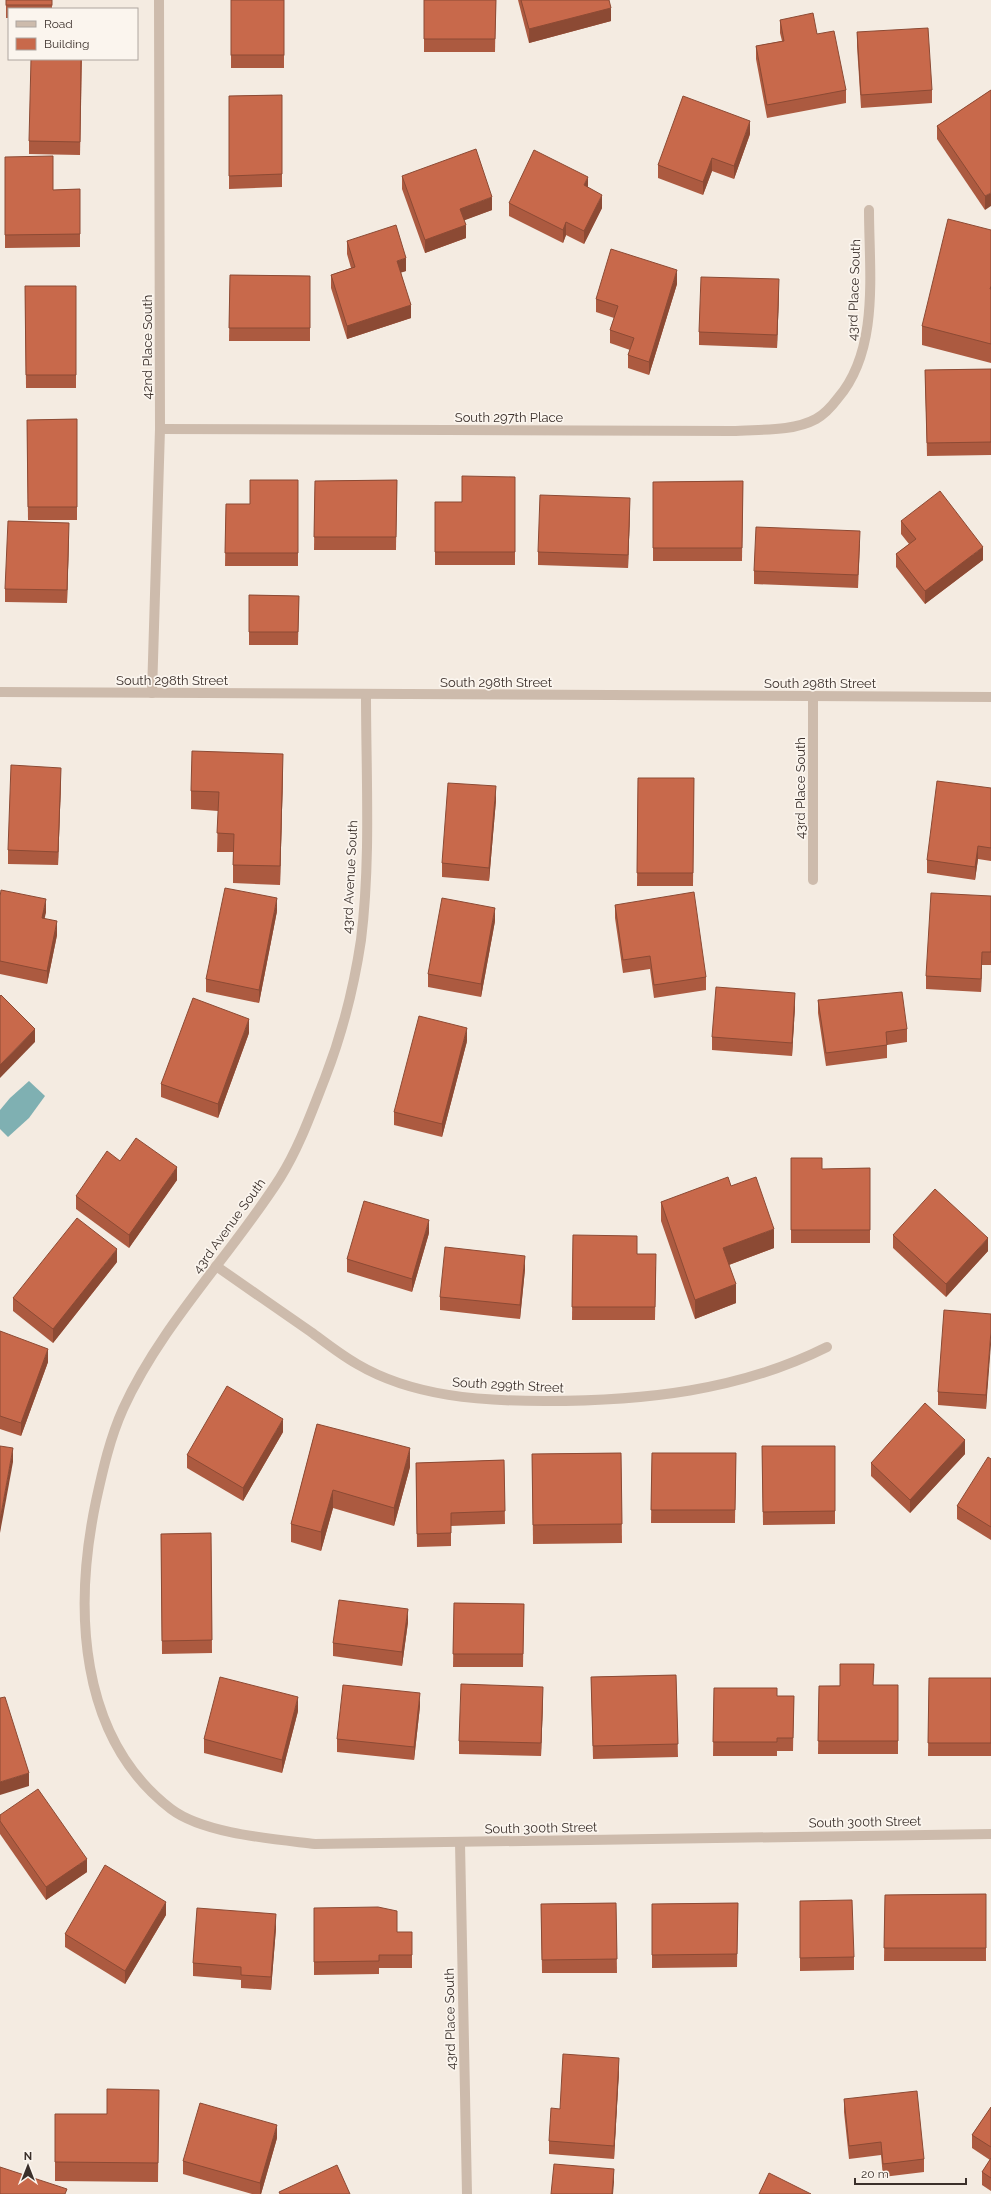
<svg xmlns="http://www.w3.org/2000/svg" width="991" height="2194" viewBox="0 0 991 2194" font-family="Raleway,sans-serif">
  <rect width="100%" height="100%" fill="#f4ebe1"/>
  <!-- water -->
  <polygon fill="#7fb0b2" points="29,1081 45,1096 29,1118 8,1137 0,1129 0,1110 10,1098"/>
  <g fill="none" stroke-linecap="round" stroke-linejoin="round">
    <!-- minor -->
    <g stroke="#cdbbac" stroke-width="10">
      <path d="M160,429l572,2c27,-2 60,1 84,-12 9,-5 16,-13 22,-21 42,-49 31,-127 31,-188"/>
      <polyline points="152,693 160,429 159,0"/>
      <path d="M366,694c0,81 5,165 -5,246 -7,47 -19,94 -36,138 -13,33 -26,70 -45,100 -49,77 -119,147 -157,231 -13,29 -20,60 -27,92 -22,105 -19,236 75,308 33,25 103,30 144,35l676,-10"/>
      <polyline points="813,880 813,696"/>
      <path d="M216,1266c32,22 63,44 95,66 15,11 30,23 46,32 56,33 125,37 188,37 98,0 194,-10 282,-54"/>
      <polyline points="460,1843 467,2194"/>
    </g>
    <!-- tertiary -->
    <polyline stroke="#cdbbac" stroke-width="10" points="0,692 991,697"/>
  </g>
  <!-- wall -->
  <g fill="#ac5a40">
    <polygon points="6,0 52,0 52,9 9,9 9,18 6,18"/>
    <rect x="231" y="0" width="53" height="68"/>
    <polygon points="424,0 496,0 495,52 424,52"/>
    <polygon points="518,0 609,0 611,21 529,43"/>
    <polygon points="780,20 817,34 846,90 846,103 767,118 756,59 756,46 782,41 780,33"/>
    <polygon points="857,32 932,90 932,103 861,108 857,46"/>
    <polygon points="82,59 80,155 29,154 29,141"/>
    <polygon points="991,90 985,210 937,139 937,126"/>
    <polygon points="282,95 282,187 229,189 229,96"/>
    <polygon points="750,134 734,179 712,171 703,195 658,178 658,165"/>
    <polygon points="5,157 53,190 80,189 80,247 5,248"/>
    <polygon points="402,176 492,210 464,220 466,238 425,253 402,189"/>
    <polygon points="588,188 602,208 584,244 566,235 563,243 509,216 509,203"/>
    <polygon points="991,230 991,363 922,345 922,326"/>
    <polygon points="347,241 406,271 401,272 411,318 347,339 331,288 331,275 351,268 347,254"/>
    <polygon points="230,275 310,276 310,341 229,341"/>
    <polygon points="677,284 649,375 628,368 628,355 630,350 610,343 610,330 614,318 596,312 596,299"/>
    <polygon points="25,286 76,286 76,388 26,388"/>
    <polygon points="779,292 777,348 699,345 699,332"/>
    <polygon points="991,369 991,455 927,456 925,370"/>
    <polygon points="77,419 77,520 28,520 27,420"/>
    <polygon points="515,477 515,565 435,565 435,502 462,502"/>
    <polygon points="298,480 298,566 225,566 226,504 250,504"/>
    <polygon points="397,480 396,550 314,550 315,481"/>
    <polygon points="743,481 742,561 653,561 653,482"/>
    <polygon points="630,511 628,568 538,565 538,552"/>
    <polygon points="901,521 983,560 925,604 896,567 896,554 909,544 901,534"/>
    <polygon points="69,536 67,603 5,602 5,589"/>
    <polygon points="860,544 858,588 754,584 754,571"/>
    <polygon points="249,595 299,596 298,645 249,645"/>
    <polygon points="283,772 280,885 233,883 233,852 217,852 218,811 191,809 191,791"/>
    <polygon points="638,778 694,778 693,886 637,886"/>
    <polygon points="61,781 58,865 8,864 8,850"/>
    <polygon points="991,788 991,861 978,859 975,880 927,873 927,860"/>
    <polygon points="496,800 489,881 442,877 442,863"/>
    <polygon points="991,896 991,965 982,965 981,992 926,989 926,976"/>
    <polygon points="0,897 46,912 44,918 57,935 47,984 0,974"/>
    <polygon points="615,905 706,977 706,990 654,998 650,969 623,973 615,918"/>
    <polygon points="277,911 259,1003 206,992 206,979"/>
    <polygon points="495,921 481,997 428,987 428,974"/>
    <polygon points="818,1000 907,1029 907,1042 887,1045 887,1058 826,1066 818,1013"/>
    <polygon points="795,1006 792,1056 712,1050 712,1037"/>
    <polygon points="249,1033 218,1118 161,1097 161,1084"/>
    <polygon points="467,1041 442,1137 394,1125 394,1112"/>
    <polygon points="791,1158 822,1169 870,1168 870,1243 791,1243"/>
    <polygon points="120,1161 177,1180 129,1248 76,1209 76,1196"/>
    <polygon points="731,1186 774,1248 729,1265 736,1303 695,1319 661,1221 661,1202"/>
    <polygon points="429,1233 412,1292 347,1272 347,1259"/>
    <polygon points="573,1235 637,1254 656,1267 655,1320 572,1320"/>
    <polygon points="893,1235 988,1251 946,1297 893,1248"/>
    <polygon points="117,1262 53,1343 13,1311 13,1298"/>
    <polygon points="525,1269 520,1319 440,1310 440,1297"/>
    <polygon points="991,1314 986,1409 938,1405 938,1392"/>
    <polygon points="0,1331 48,1362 21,1436 0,1429"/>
    <polygon points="317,1424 410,1467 394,1526 333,1508 321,1551 291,1542 291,1524"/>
    <polygon points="283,1432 243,1501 187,1468 187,1455"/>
    <polygon points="762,1446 835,1446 835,1524 763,1525"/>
    <polygon points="621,1453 622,1543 533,1544 532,1454"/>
    <polygon points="652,1453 736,1453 735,1523 651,1523"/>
    <polygon points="965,1454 910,1513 871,1476 871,1463"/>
    <polygon points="991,1459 991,1540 957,1519 957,1506"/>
    <polygon points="504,1460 505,1524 451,1526 451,1546 417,1547 416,1463"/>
    <polygon points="211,1533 212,1653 162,1654 161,1534"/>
    <polygon points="454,1603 524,1604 523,1667 453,1667"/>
    <polygon points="408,1622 402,1666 333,1656 333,1643"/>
    <polygon points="676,1675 678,1757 593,1759 591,1677"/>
    <polygon points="929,1678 991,1678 991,1756 928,1756"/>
    <polygon points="874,1685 898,1685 898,1754 818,1754 819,1686"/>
    <polygon points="714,1688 777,1696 794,1696 793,1751 777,1751 777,1756 713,1756"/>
    <polygon points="543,1700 541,1756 459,1754 459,1741"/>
    <polygon points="420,1706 414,1760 337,1752 337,1739"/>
    <polygon points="298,1711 282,1773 204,1753 204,1739"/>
    <polygon points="0,1815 87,1872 46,1900 0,1834"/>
    <polygon points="986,1894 986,1961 884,1961 885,1895"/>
    <polygon points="800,1901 854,1957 854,1970 800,1971"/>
    <polygon points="616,1903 617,1973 542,1973 541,1904"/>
    <polygon points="738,1903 737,1967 652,1968 652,1904"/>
    <polygon points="314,1908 397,1932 412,1932 412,1968 379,1968 379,1974 314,1975"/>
    <polygon points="166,1915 125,1984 65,1947 65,1934"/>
    <polygon points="276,1928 271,1990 241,1988 241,1980 193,1976 193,1963"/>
    <polygon points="619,2071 614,2159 549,2154 549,2141 560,2109"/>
    <polygon points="159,2090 158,2182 55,2181 55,2114 107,2114"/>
    <polygon points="844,2099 924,2159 924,2172 883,2177 881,2155 849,2159 844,2112"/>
    <polygon points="991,2107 991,2191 982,2185 982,2172 990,2160 972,2148 972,2135"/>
    <polygon points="277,2138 261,2194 252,2194 183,2174 183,2161"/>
  </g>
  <!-- shaded-wall -->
  <g fill="#8c4a34">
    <polygon points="611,8 611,21 529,43 529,29"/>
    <polygon points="750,121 750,134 734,179 734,166"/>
    <polygon points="712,158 712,171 703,195 703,182"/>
    <polygon points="588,177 588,190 584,185"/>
    <polygon points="991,193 991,206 985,210 985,196"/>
    <polygon points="602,195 602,208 584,244 584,231"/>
    <polygon points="492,197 492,210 460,222 460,209"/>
    <polygon points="566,222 566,235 563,243 563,230"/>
    <polygon points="466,225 466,238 425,253 425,240"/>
    <polygon points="406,258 406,271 397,274 397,261"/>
    <polygon points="677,270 677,284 649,375 649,362"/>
    <polygon points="779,279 779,292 777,348 777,335"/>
    <polygon points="411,305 411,318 347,339 347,326"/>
    <polygon points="630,498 630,511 628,568 628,555"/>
    <polygon points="69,523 69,536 67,603 67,590"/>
    <polygon points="983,547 983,560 925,604 925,591"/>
    <polygon points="283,754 283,772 280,885 280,866"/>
    <polygon points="61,768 61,781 58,865 58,852"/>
    <polygon points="496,786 496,800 489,881 489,868"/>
    <polygon points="978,846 978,859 975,880 975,867"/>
    <polygon points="277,898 277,911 259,1003 259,990"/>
    <polygon points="46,899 46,912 42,931 42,918"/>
    <polygon points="495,908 495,921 481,997 481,984"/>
    <polygon points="57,921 57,935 47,984 47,971"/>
    <polygon points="982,952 982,965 981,992 981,979"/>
    <polygon points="795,993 795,1006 792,1056 792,1043"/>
    <polygon points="249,1019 249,1033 218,1118 218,1104"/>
    <polygon points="467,1028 467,1041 442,1137 442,1124"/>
    <polygon points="35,1029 35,1042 0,1078 0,1065"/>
    <polygon points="177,1167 177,1180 129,1248 129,1235"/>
    <polygon points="429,1220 429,1233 412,1292 412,1279"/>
    <polygon points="774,1229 774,1248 723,1267 723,1248"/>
    <polygon points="988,1238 988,1251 946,1297 946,1284"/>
    <polygon points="117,1249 117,1262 53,1343 53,1329"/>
    <polygon points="525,1256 525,1269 520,1319 520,1305"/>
    <polygon points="736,1284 736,1303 695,1319 695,1300"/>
    <polygon points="991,1331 991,1344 986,1409 986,1395"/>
    <polygon points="48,1349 48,1362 21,1436 21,1423"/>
    <polygon points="283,1419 283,1432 243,1501 243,1488"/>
    <polygon points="965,1440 965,1454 910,1513 910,1500"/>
    <polygon points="13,1448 13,1462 0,1533 0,1520"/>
    <polygon points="410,1448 410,1467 394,1526 394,1508"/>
    <polygon points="333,1490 333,1508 321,1551 321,1532"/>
    <polygon points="408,1609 408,1622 402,1666 402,1652"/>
    <polygon points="543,1687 543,1700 541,1756 541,1743"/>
    <polygon points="420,1693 420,1706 414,1760 414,1747"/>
    <polygon points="298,1697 298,1711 282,1773 282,1760"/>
    <polygon points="29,1773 29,1786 0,1795 0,1782"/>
    <polygon points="87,1859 87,1872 46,1900 46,1887"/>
    <polygon points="166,1902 166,1915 125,1984 125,1971"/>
    <polygon points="276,1914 276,1928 271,1990 271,1977"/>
    <polygon points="619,2058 619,2071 614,2159 614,2146"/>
    <polygon points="277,2125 277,2138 261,2194 260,2194 260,2183"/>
    <polygon points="614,2169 614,2182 613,2194 612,2194"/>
  </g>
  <!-- building -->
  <g fill="#c8694b" stroke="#8c4a34">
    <rect x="6" y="0" width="46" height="5"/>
    <rect x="231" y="0" width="53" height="55"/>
    <polygon points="424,0 496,0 495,39 424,39"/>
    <polygon points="521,0 609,0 611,8 529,29"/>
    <polygon points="813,13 817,34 834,31 846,90 767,105 756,46 784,41 780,20"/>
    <polygon points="928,28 932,90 861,95 857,32"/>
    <polygon points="31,59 81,59 80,142 29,141"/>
    <polygon points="991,90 991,193 985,196 937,126"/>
    <polygon points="282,95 282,174 229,176 229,96"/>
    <polygon points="683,96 750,121 734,166 712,158 703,182 658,165"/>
    <polygon points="476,149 492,197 460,209 466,225 425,240 402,176"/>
    <polygon points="534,150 588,177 584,185 602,195 584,231 566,222 563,230 509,203"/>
    <polygon points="53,156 53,190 80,189 80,234 5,235 5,157"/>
    <polygon points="948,219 991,230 991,286 990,289 991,289 991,344 922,326"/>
    <polygon points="396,225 406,258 397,261 411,305 347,326 331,275 355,267 347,241"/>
    <polygon points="611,249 677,270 649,362 628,355 634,338 610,330 618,306 596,299"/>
    <polygon points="230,275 310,276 310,328 229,328"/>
    <polygon points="701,277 779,279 777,335 699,332"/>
    <polygon points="25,286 76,286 76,375 26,375"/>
    <polygon points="991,369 991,442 927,443 925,370"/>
    <polygon points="77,419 77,507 28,507 27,420"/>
    <polygon points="462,476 515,477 515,552 435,552 435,502 462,502"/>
    <polygon points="250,480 298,480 298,553 225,553 226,504 250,504"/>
    <polygon points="397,480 396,537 314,537 315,481"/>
    <polygon points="743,481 742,548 653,548 653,482"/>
    <polygon points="940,491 983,547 925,591 896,554 916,539 901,521"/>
    <polygon points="540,495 630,498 628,555 538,552"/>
    <polygon points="8,521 69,523 67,590 5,589"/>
    <polygon points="756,527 860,531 858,575 754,571"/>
    <polygon points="249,595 299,596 298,632 249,632"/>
    <polygon points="192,751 283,754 280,866 233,865 234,834 217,833 219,792 191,791"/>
    <polygon points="11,765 61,768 58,852 8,850"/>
    <polygon points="638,778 694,778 693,873 637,873"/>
    <polygon points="937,781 991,788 991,848 978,846 975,867 927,860"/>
    <polygon points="448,783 496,786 489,868 442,863"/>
    <polygon points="225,888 277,898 259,990 206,979"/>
    <polygon points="1,890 46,899 42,918 57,921 47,971 0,961 0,897"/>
    <polygon points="694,892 706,977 654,985 650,956 623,960 615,905"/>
    <polygon points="931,893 991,896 991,952 982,952 981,979 926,976"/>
    <polygon points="442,898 495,908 481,984 428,974"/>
    <polygon points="716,987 795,993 792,1043 712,1037"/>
    <polygon points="902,992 907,1029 886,1032 887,1045 826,1053 818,1000"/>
    <polygon points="1,995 35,1029 0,1065 0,996"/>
    <polygon points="193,998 249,1019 218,1104 161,1084"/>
    <polygon points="419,1016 467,1028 442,1124 394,1112"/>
    <polygon points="136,1138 177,1167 129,1235 76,1196 107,1151 120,1161"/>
    <polygon points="791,1158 822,1158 822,1169 870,1168 870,1230 791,1230"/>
    <polygon points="728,1177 731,1186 756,1177 774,1229 723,1248 736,1284 695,1300 661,1202"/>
    <polygon points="935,1189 988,1238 946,1284 893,1235"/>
    <polygon points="364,1201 429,1220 412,1279 347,1259"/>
    <polygon points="77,1218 117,1249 53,1329 13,1298"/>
    <polygon points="573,1235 637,1236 637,1254 656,1254 655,1307 572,1307"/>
    <polygon points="445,1247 525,1256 520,1305 440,1297"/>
    <polygon points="944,1310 991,1314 991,1331 986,1395 938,1392"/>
    <polygon points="0,1331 48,1349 21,1423 0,1416"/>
    <polygon points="227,1386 283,1419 243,1488 187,1455"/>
    <polygon points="925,1403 965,1440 910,1500 871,1463"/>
    <polygon points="317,1424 410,1448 394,1508 333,1490 321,1532 291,1524"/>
    <polygon points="0,1446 13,1448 0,1520"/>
    <polygon points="762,1446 835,1446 835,1511 763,1512"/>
    <polygon points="621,1453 622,1524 533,1525 532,1454"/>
    <polygon points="652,1453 736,1453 735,1510 651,1510"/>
    <polygon points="988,1457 991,1459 991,1527 957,1506"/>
    <polygon points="504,1460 505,1511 451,1513 451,1533 417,1534 416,1463"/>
    <polygon points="211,1533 212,1640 162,1641 161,1534"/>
    <polygon points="339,1600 408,1609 402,1652 333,1643"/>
    <polygon points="454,1603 524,1604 523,1654 453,1654"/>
    <polygon points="840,1664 874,1664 873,1685 898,1685 898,1741 818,1741 819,1686 840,1686"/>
    <polygon points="676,1675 678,1744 593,1746 591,1677"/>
    <polygon points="220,1677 298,1697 282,1760 204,1739"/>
    <polygon points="929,1678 991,1678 991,1743 928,1743"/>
    <polygon points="461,1684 543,1687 541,1743 459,1741"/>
    <polygon points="343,1685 420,1693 414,1747 337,1739"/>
    <polygon points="714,1688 777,1688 777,1696 794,1696 793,1738 777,1738 777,1742 713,1742"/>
    <polygon points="5,1697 29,1773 0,1782 0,1698"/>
    <polygon points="38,1789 87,1859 46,1887 0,1821 0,1815"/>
    <polygon points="105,1865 166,1902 125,1971 65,1934"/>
    <polygon points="986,1894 986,1948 884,1948 885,1895"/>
    <polygon points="852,1900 854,1957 800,1958 800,1901"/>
    <polygon points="616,1903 617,1959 542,1960 541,1904"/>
    <polygon points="738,1903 737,1954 652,1955 652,1904"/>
    <polygon points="378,1907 397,1911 397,1932 412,1932 412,1955 379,1955 379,1961 314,1962 314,1908"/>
    <polygon points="197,1908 276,1914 271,1977 241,1975 241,1967 193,1963"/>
    <polygon points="563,2054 619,2058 614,2146 549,2141 551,2108 560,2109"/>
    <polygon points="107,2089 159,2090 158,2163 55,2162 55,2114 107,2114"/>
    <polygon points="917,2091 924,2159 883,2164 881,2142 849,2146 844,2099"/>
    <polygon points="200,2103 277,2125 260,2183 183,2161"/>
    <polygon points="991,2107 991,2147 972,2135"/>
    <polygon points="991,2158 991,2178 982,2172"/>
    <polygon points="554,2164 614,2169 612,2194 551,2194"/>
    <polygon points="337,2165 350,2194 280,2194 279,2192"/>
    <polygon points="0,2167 67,2189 65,2194 0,2194"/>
    <polygon points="769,2173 811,2194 759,2194"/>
  </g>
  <g text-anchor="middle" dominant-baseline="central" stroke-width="3.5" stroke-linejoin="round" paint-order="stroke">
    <!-- street labels -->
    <g font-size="13" fill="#3b302b" stroke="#fbf5ee">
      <text transform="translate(854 290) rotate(-88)">43rd Place South</text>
      <text transform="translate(147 347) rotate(-90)">42nd Place South</text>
      <text x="509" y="417">South 297th Place</text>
      <text x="172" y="680">South 298th Street</text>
      <text x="496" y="682">South 298th Street</text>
      <text x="820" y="683">South 298th Street</text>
      <text transform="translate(800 788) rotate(-90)">43rd Place South</text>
      <text transform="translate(350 877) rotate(-87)">43rd Avenue South</text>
      <text transform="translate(229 1226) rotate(-54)">43rd Avenue South</text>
      <text transform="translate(508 1385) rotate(3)">South 299th Street</text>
      <text transform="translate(865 1822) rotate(-1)">South 300th Street</text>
      <text transform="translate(541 1828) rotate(-1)">South 300th Street</text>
      <text transform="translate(450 2019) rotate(-91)">43rd Place South</text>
    </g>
  </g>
  <!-- legend -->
  <rect x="8" y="8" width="130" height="52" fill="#fbf5ee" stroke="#aea6a0"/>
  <rect x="16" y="21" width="20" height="6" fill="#cdbbac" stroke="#aea6a0"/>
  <text x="44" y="28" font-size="12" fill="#3b302b">Road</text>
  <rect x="16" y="38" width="20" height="12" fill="#c8694b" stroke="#aea6a0"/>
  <text x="44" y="48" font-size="12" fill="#3b302b">Building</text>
  <!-- north arrow -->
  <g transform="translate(28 2166)" stroke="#fbf5ee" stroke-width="3" paint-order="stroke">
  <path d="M0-3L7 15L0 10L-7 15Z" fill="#3b302b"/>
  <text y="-6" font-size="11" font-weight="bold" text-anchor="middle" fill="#3b302b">N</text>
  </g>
  <!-- scale -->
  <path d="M855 2178v6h111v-6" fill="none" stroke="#3b302b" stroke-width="2"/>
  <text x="861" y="2178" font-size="12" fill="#3b302b" stroke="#fbf5ee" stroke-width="3" paint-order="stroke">20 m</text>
</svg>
